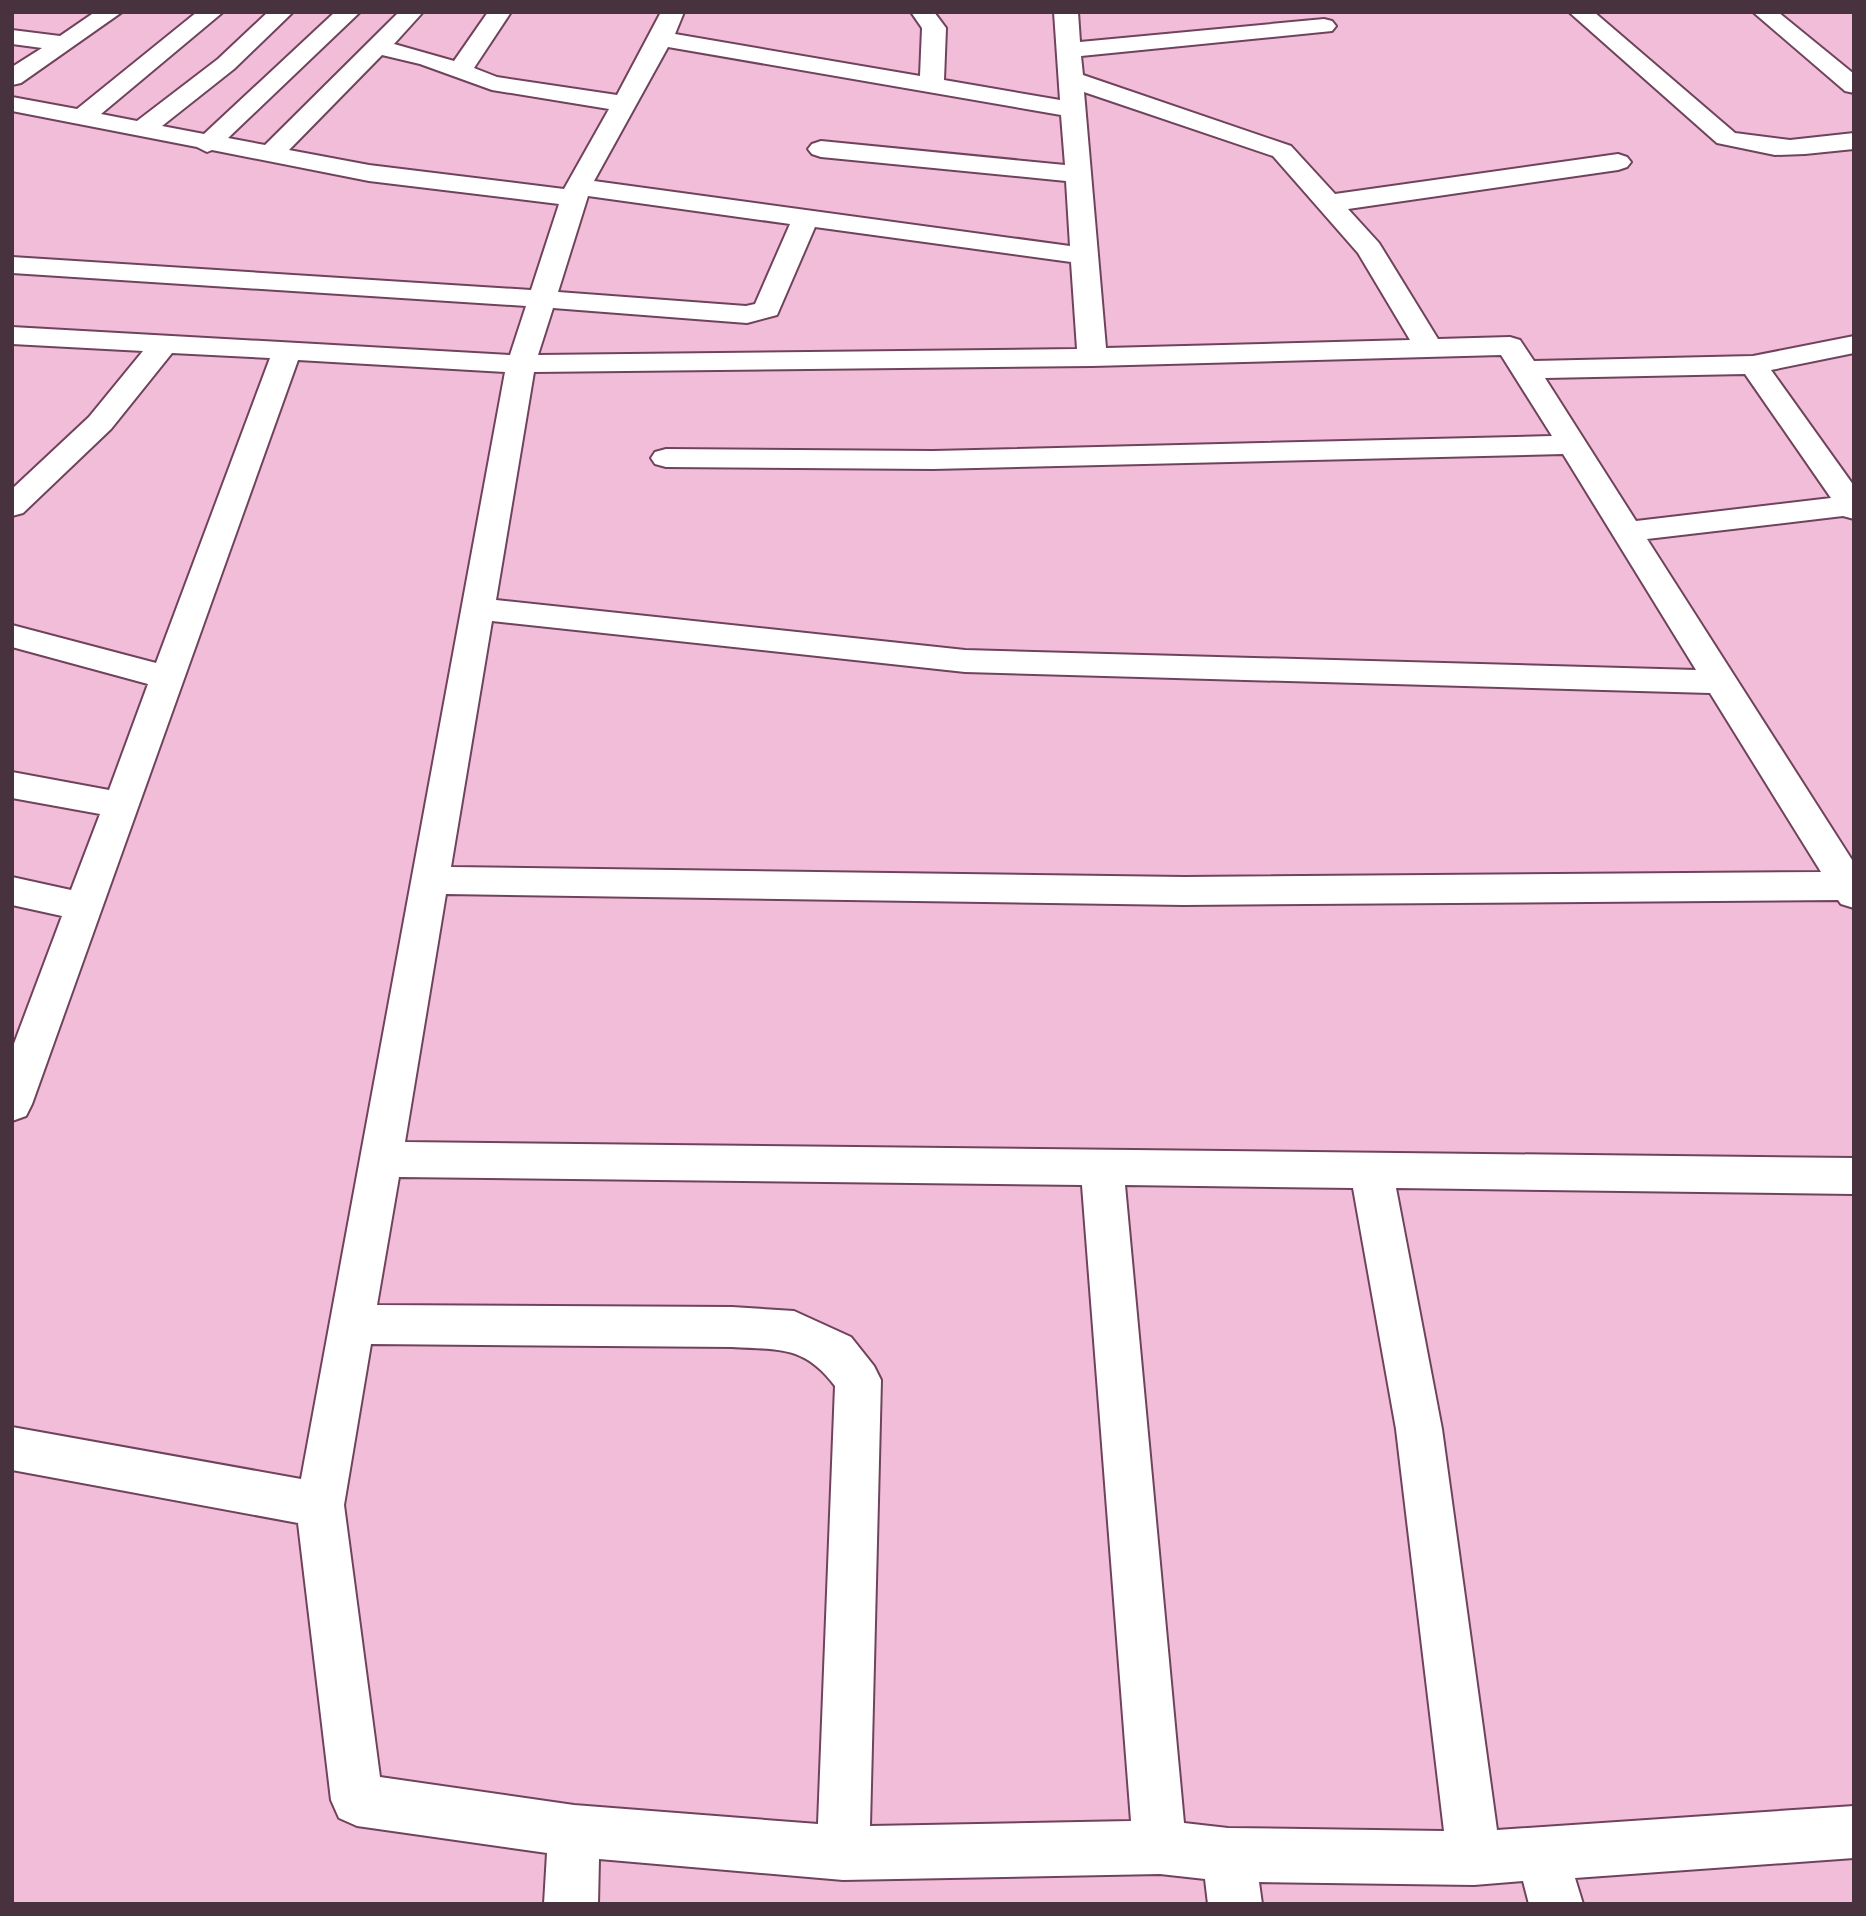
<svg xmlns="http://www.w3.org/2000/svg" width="1866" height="1916" viewBox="0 0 1866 1916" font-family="Montserrat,sans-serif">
  <rect width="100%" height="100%" fill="#f2bdd9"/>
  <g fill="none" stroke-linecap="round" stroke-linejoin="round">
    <defs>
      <g id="minor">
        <polygon points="95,12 122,12 21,83 12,85 12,67 42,48 12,44 12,30 60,36"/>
        <path d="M197,12h26l-122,102 36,7 81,-62 50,-47h25l-59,57 -72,57 42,8 131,-122h25l-132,126 37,7 134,-133h24l-29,32 60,17 34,-49h23l-37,56 23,9 120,18 44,-83h23l-9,22 245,42 2,-48 -11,-16h23l12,16 -2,52 116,20 -6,-88h24l2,30 244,-23 8,2 4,5 -4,5 -251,25 2,19 208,71 44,48 283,-40 9,3 4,5 -4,5 -9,3 -270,39 31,34 59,96 72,-2 10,3 14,21 219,-5 101,-20v17l-83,17 83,116v33l-11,-3 -196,23 207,324v45l-13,-4 -3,-4 -654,5 -738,-11 -41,248 1449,16v36l-458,-6 46,241 55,401 357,-24v52l-279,20 8,26h-54l-6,-23 -49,4 -215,-3 3,22h-54l-3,-25 -45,-5 -317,6 -244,-21 -1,45h-54l3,-51 -190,-27 -18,-8 -8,-18 -33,-277 -286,-53v-43l289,52 204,-1107 -207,-12 -266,744 -6,12 -14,5v-72l50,-133 -50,-11v-28l59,13 29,-76 -88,-16v-26l97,18 39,-106 -136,-37v-22l144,38 114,-305 -98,-5 -61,76 -88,84 -11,3v-27l77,-72 54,-66 -131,-7v-17l498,28 16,-49 -514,-33v-16l519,33 28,-86 -190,-23 -157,-31 -5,2 -10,-5 -185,-36v-14l65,12zM668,47l393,68 4,50 -244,-24 -9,3 -4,5 4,5 9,3 245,24 4,65 -476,-65zM382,55l38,9 72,26 117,19 -45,80 -195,-24 -80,-15zM1084,92l189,64 85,97 52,87 -304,8zM588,196l202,28 -35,80 -9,2 -188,-14zM815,227l256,35 6,87 -539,6 15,-47 194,15 30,-8zM1501,355l51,81 -619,15 -267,-2 -11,3 -4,6 4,6 11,3 267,2 630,-15 133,216 -731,-20 -469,-50 38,-228 558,-6zM1745,374l86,124 -195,23 -91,-143zM492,621l473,51 745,21 111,179 -637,5 -733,-10zM399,1177l683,8 49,636 -261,5 11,-446 -7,-14 -23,-29 -57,-26 -62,-4 -355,-2zM1125,1185l228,3 43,241 48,402 -216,-3 -44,-5zM371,1344l361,3c47,3 72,-2 103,39l-17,438 -244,-19 -194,-28 -36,-272z"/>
        <polygon points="1569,12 1594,12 1735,133 1790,140 1854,133 1854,149 1805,154 1775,155 1717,143"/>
        <polygon points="1753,12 1778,12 1854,74 1854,93 1845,91"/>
      </g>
    </defs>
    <!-- minor casing -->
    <use href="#minor" stroke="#70435c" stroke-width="4"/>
    <!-- minor -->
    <use href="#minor" fill="#fff" fill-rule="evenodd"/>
  </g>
  <!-- border -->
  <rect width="1866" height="1916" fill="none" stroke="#47323e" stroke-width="28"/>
</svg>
